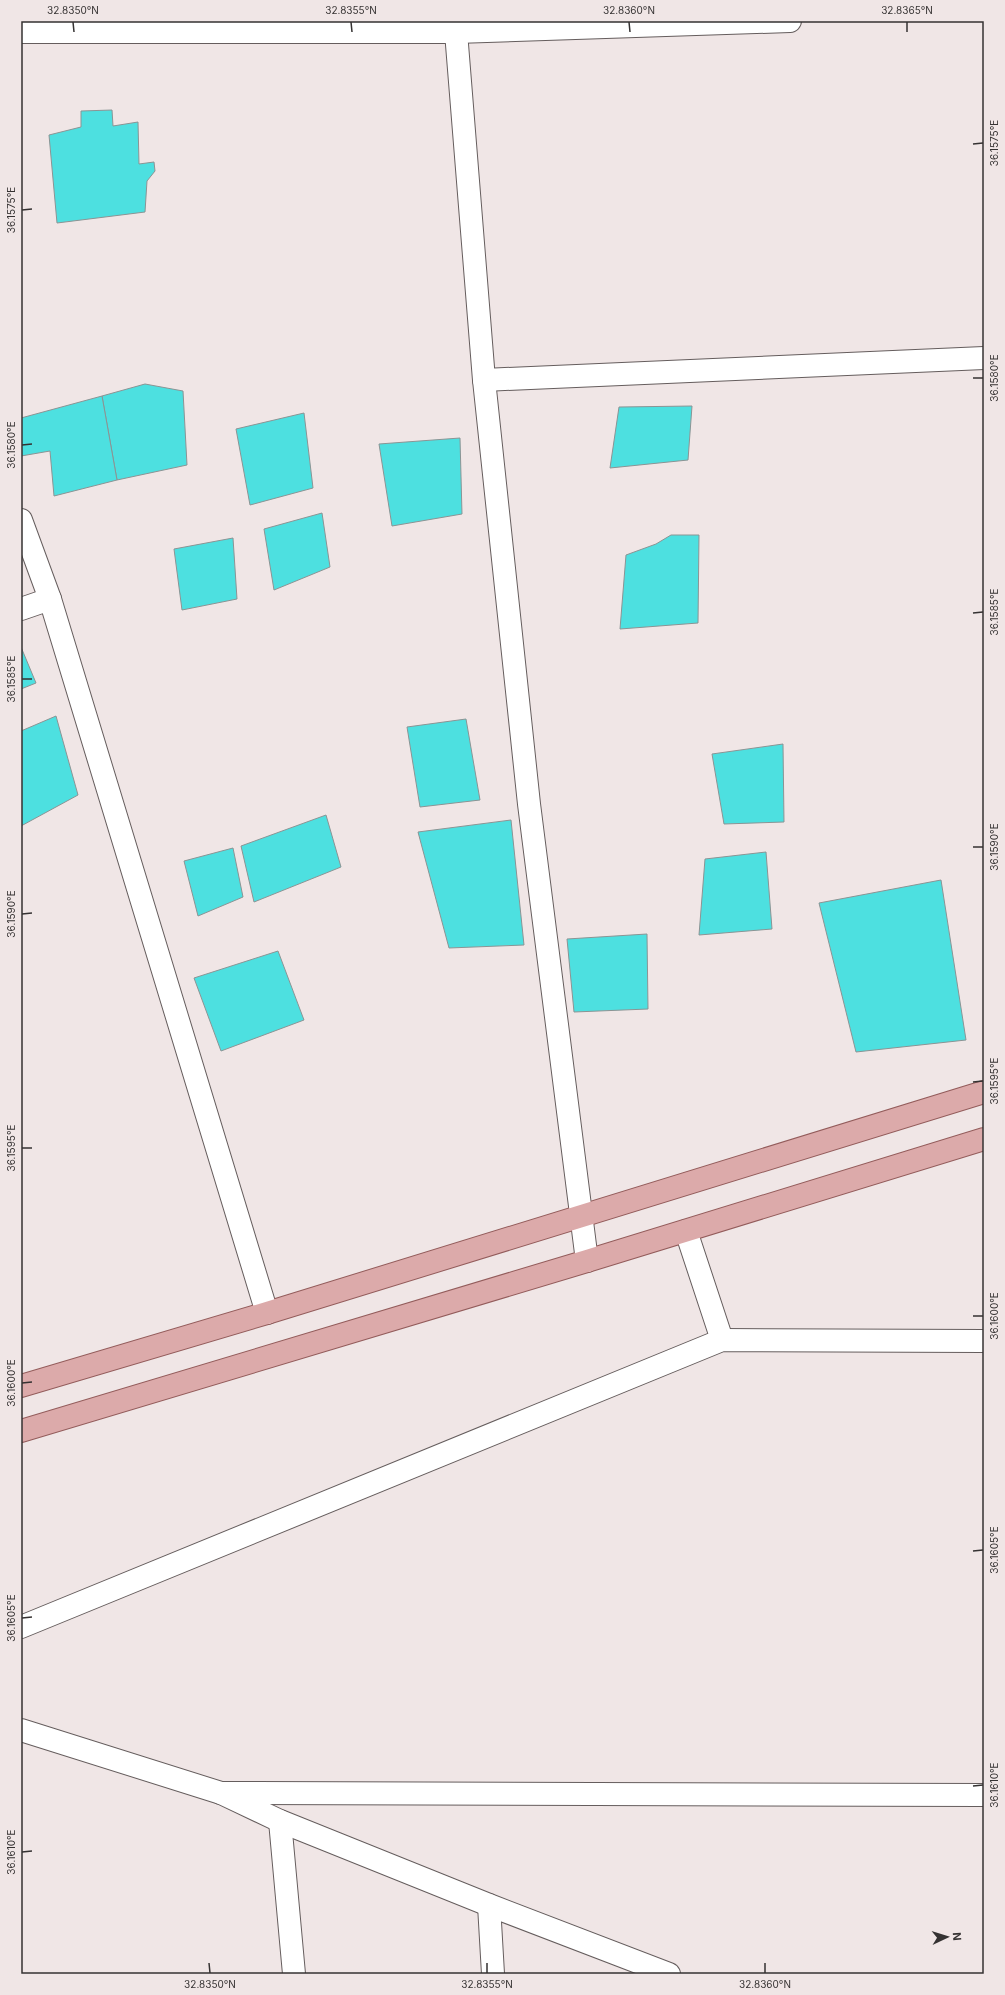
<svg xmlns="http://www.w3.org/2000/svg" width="1005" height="1995" viewBox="0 0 1005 1995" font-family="Inter,sans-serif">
  <rect width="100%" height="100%" fill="#f0e6e6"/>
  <!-- building -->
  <g fill="#4de0e0" stroke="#8b9494">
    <polygon points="112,110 113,126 138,122 139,164 154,162 155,171 147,181 145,212 57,223 49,135 81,127 81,111"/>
    <polygon points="145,384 183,391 187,465 117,480 102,396"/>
    <polygon points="102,396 117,480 54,496 50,451 21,456 21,418"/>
    <polygon points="692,406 688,460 610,468 619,407"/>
    <polygon points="304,413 313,488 250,505 236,429"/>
    <polygon points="460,438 462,514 392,526 379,444"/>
    <polygon points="322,513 330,567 274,590 264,529"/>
    <polygon points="671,535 699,535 698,623 620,629 626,555 656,544"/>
    <polygon points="233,538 237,599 182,610 174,549"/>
    <polygon points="21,647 36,683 21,689"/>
    <polygon points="56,716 78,795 21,826 21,731"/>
    <polygon points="466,719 480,800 420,807 407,727"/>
    <polygon points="783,744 784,822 724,824 712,754"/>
    <polygon points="326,815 341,867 254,902 241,846"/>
    <polygon points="511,820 524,945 449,948 418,832"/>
    <polygon points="233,848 243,897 198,916 184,861"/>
    <polygon points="766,852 772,929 699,935 705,859"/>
    <polygon points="941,880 966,1040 856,1052 819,903"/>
    <polygon points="647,934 648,1009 574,1012 567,939"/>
    <polygon points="278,951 304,1020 221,1051 194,978"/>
  </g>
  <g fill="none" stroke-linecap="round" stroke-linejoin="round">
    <defs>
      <g id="minor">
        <polyline points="21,32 456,32 790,21"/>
        <polyline points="456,32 484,380 529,804 587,1261"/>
        <polyline points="484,380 984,358"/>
        <polyline points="21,520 50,599 267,1313"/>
        <polyline points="21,609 50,599"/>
        <polyline points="686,1231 722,1340"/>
        <polyline points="21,1627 722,1340 984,1341"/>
        <polyline points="21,1730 221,1793 280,1821 489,1905 669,1974"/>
        <polyline points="221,1793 984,1795"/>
        <polyline points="280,1821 294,1974"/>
        <polyline points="489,1905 493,1974"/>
      </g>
      <g id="primary">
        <polyline points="21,1386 267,1313 984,1092"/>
        <polyline points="21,1431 587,1261 984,1139"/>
      </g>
    </defs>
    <!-- minor casing -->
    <use href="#minor" stroke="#655d5d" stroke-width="24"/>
    <!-- primary casing -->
    <use href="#primary" stroke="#935c5b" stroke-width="24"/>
    <!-- minor -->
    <use href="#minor" stroke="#fff" stroke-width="22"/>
    <!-- primary -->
    <use href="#primary" stroke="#dcaaaa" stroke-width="22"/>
  </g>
  <!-- ticks -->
  <path fill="none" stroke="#353232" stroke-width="1.5" d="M73,22l1,10M351,22l1,10M629,22l1,10M907,22v10M973,144l10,-1M22,210l10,-1M973,378h10M22,445l10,-1M973,613l10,-1M22,679h10M973,847h10M22,914l10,-1M973,1082l10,-1M22,1148h10M973,1316h10M22,1383l10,-1M973,1551l10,-1M22,1618l10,-1M973,1786l10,-1M22,1852l10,-1M209,1963l1,10M487,1963v10M765,1963v10"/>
  <!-- border -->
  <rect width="1005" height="1995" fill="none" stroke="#f0e6e6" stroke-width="44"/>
  <!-- north arrow -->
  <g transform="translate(947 1937) rotate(86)" stroke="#f0e6e6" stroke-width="3" paint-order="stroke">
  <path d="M0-3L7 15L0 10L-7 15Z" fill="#353232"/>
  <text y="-6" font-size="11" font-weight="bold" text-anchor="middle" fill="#353232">N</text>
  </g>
  <rect x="22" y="22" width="961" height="1951" fill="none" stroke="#353232" stroke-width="1.5"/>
  <g font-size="10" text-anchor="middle" fill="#353232">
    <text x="73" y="14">32.8350°N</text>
    <text x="351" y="14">32.8355°N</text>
    <text x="629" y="14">32.8360°N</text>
    <text x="907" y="14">32.8365°N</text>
    <text transform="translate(994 143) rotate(-90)" y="4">36.1575°E</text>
    <text transform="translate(11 210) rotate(-90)" y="4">36.1575°E</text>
    <text transform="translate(994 378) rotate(-90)" y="4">36.1580°E</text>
    <text transform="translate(11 445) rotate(-90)" y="4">36.1580°E</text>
    <text transform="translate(994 612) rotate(-90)" y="4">36.1585°E</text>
    <text transform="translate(11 679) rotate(-90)" y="4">36.1585°E</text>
    <text transform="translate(994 847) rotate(-90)" y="4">36.1590°E</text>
    <text transform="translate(11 914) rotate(-90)" y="4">36.1590°E</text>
    <text transform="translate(994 1081) rotate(-90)" y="4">36.1595°E</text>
    <text transform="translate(11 1148) rotate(-90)" y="4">36.1595°E</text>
    <text transform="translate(994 1316) rotate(-90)" y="4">36.1600°E</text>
    <text transform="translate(11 1383) rotate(-90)" y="4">36.1600°E</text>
    <text transform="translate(994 1550) rotate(-90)" y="4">36.1605°E</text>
    <text transform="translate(11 1618) rotate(-90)" y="4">36.1605°E</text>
    <text transform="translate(994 1785) rotate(-90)" y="4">36.1610°E</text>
    <text transform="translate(11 1852) rotate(-90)" y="4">36.1610°E</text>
    <text x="210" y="1988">32.8350°N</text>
    <text x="487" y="1988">32.8355°N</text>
    <text x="765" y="1988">32.8360°N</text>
  </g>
</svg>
